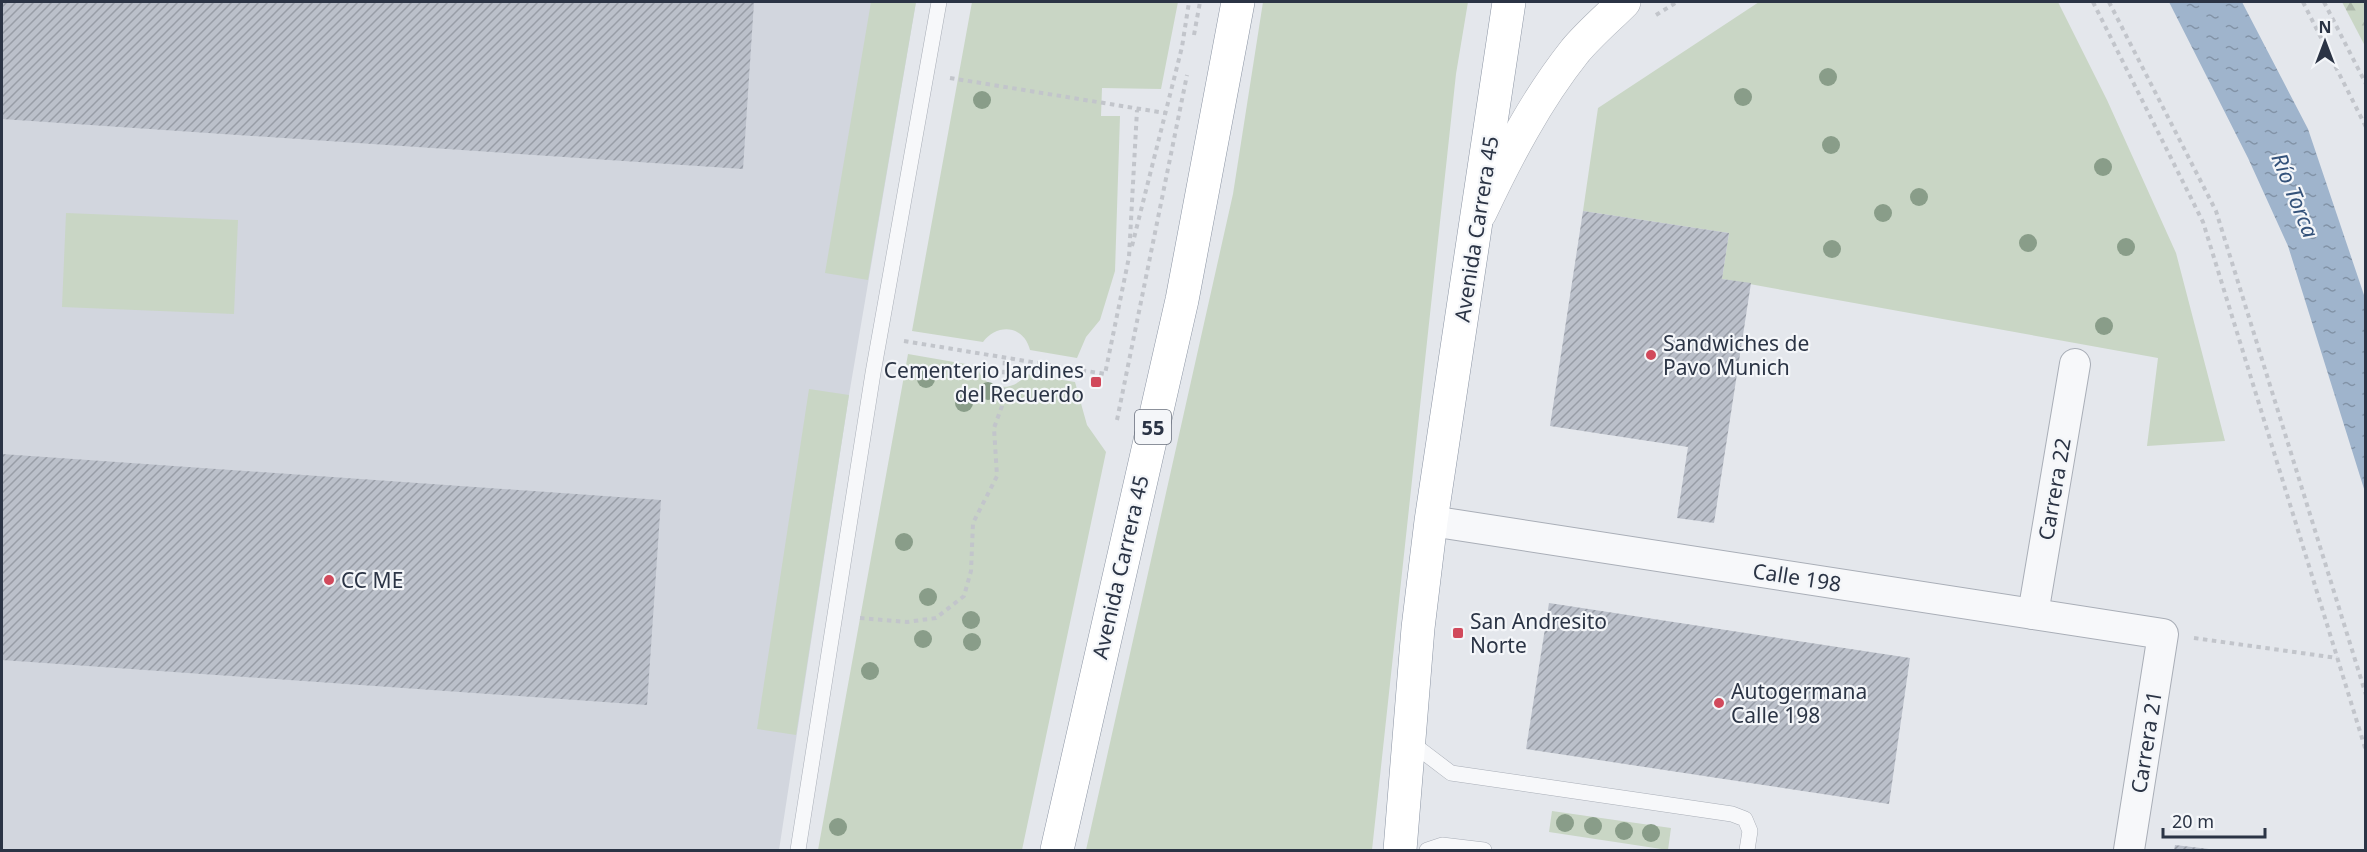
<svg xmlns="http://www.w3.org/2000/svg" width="2367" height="852" viewBox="0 0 2367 852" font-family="'Noto Sans',sans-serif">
  <defs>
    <pattern id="forest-firs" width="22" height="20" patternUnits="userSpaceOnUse" patternTransform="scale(1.5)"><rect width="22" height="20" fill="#c9d6c5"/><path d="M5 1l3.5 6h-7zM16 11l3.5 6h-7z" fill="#adb8ab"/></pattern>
    <pattern id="water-ripples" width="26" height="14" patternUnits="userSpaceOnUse" patternTransform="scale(1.5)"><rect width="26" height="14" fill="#9fb4cc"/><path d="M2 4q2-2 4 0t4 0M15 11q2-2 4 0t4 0" fill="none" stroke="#8293a7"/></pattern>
    <pattern id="building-hatch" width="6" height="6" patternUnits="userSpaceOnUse" patternTransform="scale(1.5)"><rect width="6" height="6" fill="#bbc0ca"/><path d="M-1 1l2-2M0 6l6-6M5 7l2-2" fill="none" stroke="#989da6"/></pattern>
  </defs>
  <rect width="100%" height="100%" fill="#e4e7ec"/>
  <!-- built -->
  <polygon fill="#d2d6de" points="2,2 916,2 849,395 779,850 2,850"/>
  <!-- green -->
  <g fill="#c9d6c5">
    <polygon points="871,2 916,2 868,280 825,273"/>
    <path d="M972,2h206l-17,87 -59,-1 -1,28h19l-5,155 -15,49 -14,17 -9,21 -47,-8c-6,-25 -33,-27 -47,-8l-71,-11z"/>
    <polygon points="1263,2 1468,2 1456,74 1372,850 1086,850 1233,194"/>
    <polygon points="1759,2 2058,2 2107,100 2176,253 2225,441 2147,446 2158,358 1722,279 1729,233 1583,211 1598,108"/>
    <polygon points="66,213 238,220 234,314 62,307"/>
    <path d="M908,354l69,12c5,24 37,28 49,8l49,8 12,43 19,27 -84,398h-204z"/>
    <polygon points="809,389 849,395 796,735 757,729"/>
    <polygon points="1552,811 1671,828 1668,850 1549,832"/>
  </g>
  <!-- forest -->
  <polygon fill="url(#forest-firs)" points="2342,2 2365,2 2365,46"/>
  <!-- water -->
  <polygon fill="url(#water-ripples)" points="2169,2 2242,2 2308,129 2365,298 2365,492 2288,246 2248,158"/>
  <!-- building -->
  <g fill="url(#building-hatch)">
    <polygon points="2,2 754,2 743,169 2,119"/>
    <polygon points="1583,211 1729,233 1722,279 1751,283 1714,523 1677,518 1688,447 1550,426"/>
    <polygon points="2,454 661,500 647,705 2,660"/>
    <polygon points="1549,603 1910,658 1889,804 1526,749"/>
    <polygon points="2175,845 2209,849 2209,850 2174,850"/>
  </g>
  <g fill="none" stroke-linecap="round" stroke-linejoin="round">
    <defs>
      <g id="service">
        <polyline points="1409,741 1451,773 1732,814 1745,819 1750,831 1747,850"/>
        <polyline points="798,850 873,373 939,2"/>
        <polyline points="1427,850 1442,845 1484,850"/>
      </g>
      <g id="minor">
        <polyline points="1431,521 2163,634 2129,850"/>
        <polyline points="2033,614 2075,364"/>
      </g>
      <path id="secondary" d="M1480,213c27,-57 56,-113 95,-162 15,-18 33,-33 49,-49"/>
      <g id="trunk">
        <polyline points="1057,850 1182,300 1238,2"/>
        <polyline points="1400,850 1418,628 1431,521 1509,2"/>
      </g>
    </defs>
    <!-- service casing -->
    <use href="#service" stroke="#a9aeb7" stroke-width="16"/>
    <!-- minor casing -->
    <use href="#minor" stroke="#a9aeb7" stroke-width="32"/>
    <!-- secondary casing -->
    <use href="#secondary" stroke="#a9aeb7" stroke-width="34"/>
    <!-- trunk casing -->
    <use href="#trunk" stroke="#8b94a3" stroke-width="34"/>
    <!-- path -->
    <g stroke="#c2c5cb" stroke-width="4" stroke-dasharray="4.5 4.5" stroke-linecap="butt">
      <polyline points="2093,2 2203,222 2366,751"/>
      <polyline points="2109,2 2216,211 2366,695"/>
      <polyline points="2303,2 2366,127"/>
      <polyline points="2324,2 2366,84"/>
      <polyline points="1656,15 1677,2"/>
      <polyline points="1194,35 1200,2"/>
      <polyline points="950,78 1165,113"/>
      <polyline points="1132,246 1182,47 1189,2"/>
      <polyline points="904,341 1105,374 1129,257 1137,110"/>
      <polyline points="1117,420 1187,75"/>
      <polyline points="860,618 907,622 936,618 964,596 971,571 973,523 997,476 994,428 1002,406 1005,358"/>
      <polyline points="2194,638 2337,658"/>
    </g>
    <!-- service -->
    <use href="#service" stroke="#f7f8fa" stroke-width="15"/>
    <!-- minor -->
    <use href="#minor" stroke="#f7f8fa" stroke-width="30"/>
    <!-- secondary -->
    <use href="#secondary" stroke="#fff" stroke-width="33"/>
    <!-- trunk -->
    <use href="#trunk" stroke="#fff" stroke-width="33"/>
  </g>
  <!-- trees -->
  <g fill="#899d89">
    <circle cx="1828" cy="77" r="9"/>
    <circle cx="1743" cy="97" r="9"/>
    <circle cx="982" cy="100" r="9"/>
    <circle cx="1831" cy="145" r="9"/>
    <circle cx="2103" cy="167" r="9"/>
    <circle cx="1919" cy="197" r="9"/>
    <circle cx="1883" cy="213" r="9"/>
    <circle cx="2028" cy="243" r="9"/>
    <circle cx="2126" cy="247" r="9"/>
    <circle cx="1832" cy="249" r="9"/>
    <circle cx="2104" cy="326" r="9"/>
    <circle cx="926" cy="379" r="9"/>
    <circle cx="988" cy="391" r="9"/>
    <circle cx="964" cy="403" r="9"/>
    <circle cx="904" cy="542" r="9"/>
    <circle cx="928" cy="597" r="9"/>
    <circle cx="971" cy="620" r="9"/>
    <circle cx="923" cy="639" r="9"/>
    <circle cx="972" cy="642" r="9"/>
    <circle cx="870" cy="671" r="9"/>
    <circle cx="1565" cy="823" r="9"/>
    <circle cx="1593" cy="826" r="9"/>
    <circle cx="838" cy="827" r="9"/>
    <circle cx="1624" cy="831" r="9"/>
    <circle cx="1651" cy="833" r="9"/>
  </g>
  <!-- markers -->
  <g fill="#d1495b" stroke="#f4f6f9" stroke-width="2">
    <circle cx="1651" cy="355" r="6"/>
    <rect x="1090" y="376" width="12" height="12" rx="3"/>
    <circle cx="329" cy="580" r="6"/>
    <rect x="1452" y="627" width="12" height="12" rx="3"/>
    <circle cx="1719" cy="703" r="6"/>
  </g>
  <g text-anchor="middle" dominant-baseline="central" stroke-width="4.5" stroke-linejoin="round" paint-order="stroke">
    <!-- shield labels -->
    <rect fill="#f4f6f9" stroke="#676e7b" stroke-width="1.5" x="1135" y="410" width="36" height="34" rx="4.5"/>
    <g font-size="20" font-weight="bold" fill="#2b3445">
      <text x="1153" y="427">55</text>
    </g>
    <!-- street labels -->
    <g font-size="21" fill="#2b3445" stroke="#f4f6f9">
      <text transform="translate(1476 229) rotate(-81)">Avenida Carrera 45</text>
      <text transform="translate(2054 489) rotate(-80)">Carrera 22</text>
      <text transform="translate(1120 567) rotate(-77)">Avenida Carrera 45</text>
      <text transform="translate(1797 577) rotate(9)">Calle 198</text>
      <text transform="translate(2146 742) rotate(-81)">Carrera 21</text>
    </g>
    <!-- poi labels -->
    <g font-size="21" fill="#2b3445" stroke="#f4f6f9" text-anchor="start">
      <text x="1663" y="343">Sandwiches de<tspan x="1663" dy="24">Pavo Munich</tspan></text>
      <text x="1084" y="370" text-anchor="end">Cementerio Jardines<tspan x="1084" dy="24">del Recuerdo</tspan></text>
      <text x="341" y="580">CC ME</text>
      <text x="1470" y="621">San Andresito<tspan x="1470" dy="24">Norte</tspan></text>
      <text x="1731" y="691">Autogermana<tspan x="1731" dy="24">Calle 198</tspan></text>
    </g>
    <!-- water labels -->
    <g font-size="22" font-style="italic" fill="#34527a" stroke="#f4f6f9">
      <text transform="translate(2296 195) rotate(68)">Río Torca</text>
    </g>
  </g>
  <!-- border -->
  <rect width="2367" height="852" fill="none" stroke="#2b3445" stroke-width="6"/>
  <!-- north arrow -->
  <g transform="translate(2325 42)" stroke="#f4f6f9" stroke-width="4.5" paint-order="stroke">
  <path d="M0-4.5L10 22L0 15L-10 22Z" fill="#2b3445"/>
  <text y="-9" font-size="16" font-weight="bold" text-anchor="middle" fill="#2b3445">N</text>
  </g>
  <!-- scale -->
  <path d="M2163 828v9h102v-9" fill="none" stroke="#2b3445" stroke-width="3"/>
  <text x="2172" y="828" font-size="18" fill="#2b3445" stroke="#f4f6f9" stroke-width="4.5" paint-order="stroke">20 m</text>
</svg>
